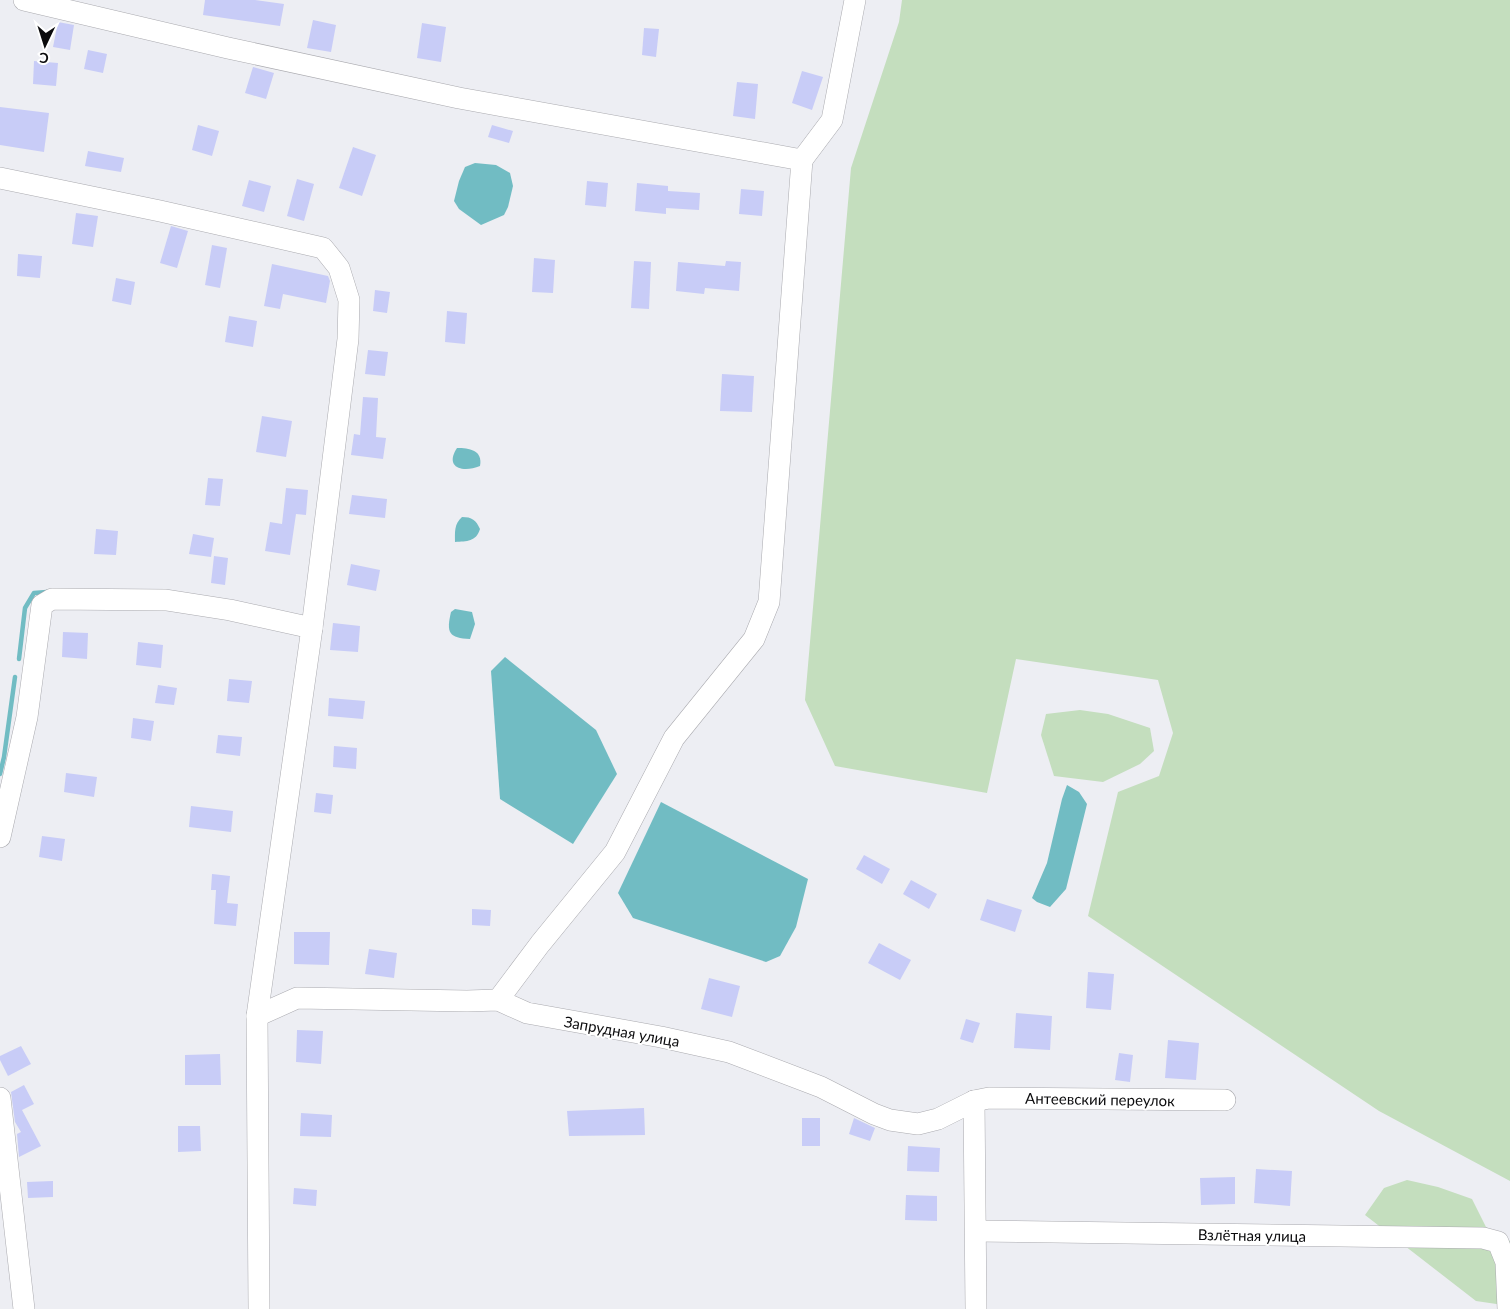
<svg xmlns="http://www.w3.org/2000/svg" width="1510" height="1309" viewBox="0 0 1510 1309" font-family="Lato,sans-serif">
  <rect width="100%" height="100%" fill="#edeef3"/>
  <!-- green -->
  <g fill="#c4debe">
    <polygon points="902,0 1510,0 1510,1181 1379,1111 1088,916 1118,792 1159,776 1173,733 1158,680 1016,659 987,793 835,766 805,700 851,168 899,22"/>
    <polygon points="1080,710 1108,714 1150,728 1154,751 1140,764 1103,782 1054,776 1041,735 1046,714"/>
    <polygon points="1407,1180 1438,1187 1472,1199 1486,1227 1510,1241 1510,1306 1476,1301 1365,1215 1384,1188"/>
  </g>
  <!-- water -->
  <g fill="#71bcc3">
    <polygon points="475,163 496,165 510,173 513,186 508,207 504,215 481,225 459,209 454,201 459,181 465,167"/>
    <path d="M457,448c12,0 26,2 23,18 -17,7 -36,2 -23,-18z"/>
    <path d="M462,517c10,0 14,3 18,12 -4,13 -13,12 -25,13 0,-10 -1,-18 7,-25z"/>
    <path d="M455,609l17,3 3,12 -5,15c-21,-1 -24,-6 -19,-27z"/>
    <polygon points="505,657 596,730 617,774 573,844 500,799 491,671"/>
    <polygon points="1067,785 1079,792 1087,804 1066,889 1050,907 1037,902 1032,898 1047,863 1062,799"/>
    <polygon points="661,802 808,879 796,927 780,956 766,962 633,918 618,893"/>
  </g>
  <g fill="none" stroke-linecap="round" stroke-linejoin="round">
    <!-- stream -->
    <g stroke="#71bcc3" stroke-width="4.5">
      <polyline points="19,659 25,608 34,593 47,592"/>
      <polyline points="0,774 4,757 15,677"/>
    </g>
  </g>
  <!-- building -->
  <g fill="#c8ccf7">
    <polygon points="205,0 255,0 284,4 280,26 203,15"/>
    <polygon points="313,20 336,25 331,52 307,48"/>
    <polygon points="58,22 74,25 70,50 53,47"/>
    <polygon points="422,23 446,27 441,62 417,58"/>
    <polygon points="644,28 659,29 656,57 642,55"/>
    <polygon points="88,50 107,54 103,73 84,69"/>
    <polygon points="34,61 58,63 56,86 33,84"/>
    <polygon points="253,67 274,73 266,99 245,93"/>
    <polygon points="802,71 823,77 812,110 792,103"/>
    <polygon points="737,82 758,84 755,119 733,116"/>
    <polygon points="0,107 49,113 44,152 0,145"/>
    <polygon points="198,125 219,131 212,156 192,150"/>
    <polygon points="492,125 513,131 509,143 488,137"/>
    <polygon points="353,147 376,155 362,196 339,188"/>
    <polygon points="88,151 124,158 121,172 85,166"/>
    <polygon points="297,179 314,184 304,221 287,216"/>
    <polygon points="249,180 271,186 264,212 242,206"/>
    <polygon points="587,181 608,183 606,207 585,205"/>
    <polygon points="637,183 668,186 668,191 700,193 699,210 666,208 666,214 635,211"/>
    <polygon points="741,189 764,191 762,216 739,214"/>
    <polygon points="76,213 98,216 93,247 72,244"/>
    <polygon points="171,226 188,231 177,268 160,263"/>
    <polygon points="212,245 227,248 220,288 205,285"/>
    <polygon points="18,254 42,256 40,278 17,276"/>
    <polygon points="534,258 555,260 553,293 532,292"/>
    <polygon points="634,261 651,262 649,309 631,308"/>
    <polygon points="726,261 741,262 739,291 705,288 704,294 676,291 678,262 725,266"/>
    <polygon points="272,264 328,276 330,281 326,303 283,294 280,309 264,306"/>
    <polygon points="116,278 135,282 131,305 112,301"/>
    <polygon points="375,290 390,292 387,313 373,311"/>
    <polygon points="447,311 467,313 465,344 445,342"/>
    <polygon points="229,316 257,321 253,347 225,342"/>
    <polygon points="368,350 388,352 385,376 365,374"/>
    <polygon points="722,374 754,376 752,412 720,411"/>
    <polygon points="363,397 378,398 376,437 386,438 383,459 351,455 354,434 360,435"/>
    <polygon points="262,416 292,421 286,457 256,452"/>
    <polygon points="208,478 223,479 220,506 205,505"/>
    <polygon points="286,488 308,490 306,515 296,514 290,555 265,551 270,522 282,524"/>
    <polygon points="352,495 387,499 385,518 349,514"/>
    <polygon points="96,529 118,531 116,555 94,554"/>
    <polygon points="193,534 214,538 211,557 189,554"/>
    <polygon points="214,556 228,558 225,585 211,583"/>
    <polygon points="351,564 380,570 376,591 347,585"/>
    <polygon points="333,623 360,626 358,652 330,650"/>
    <polygon points="63,632 88,633 87,659 62,657"/>
    <polygon points="138,642 163,645 161,668 136,665"/>
    <polygon points="229,679 252,681 249,703 227,701"/>
    <polygon points="158,685 177,688 174,705 155,703"/>
    <polygon points="329,698 365,701 363,719 328,716"/>
    <polygon points="133,718 154,721 151,741 131,738"/>
    <polygon points="218,735 242,737 240,756 216,753"/>
    <polygon points="334,746 357,748 356,769 333,767"/>
    <polygon points="66,773 97,777 94,797 64,792"/>
    <polygon points="316,793 333,795 331,814 314,812"/>
    <polygon points="191,806 233,811 231,832 189,827"/>
    <polygon points="42,836 65,839 62,861 39,857"/>
    <polygon points="864,855 890,869 882,884 856,869"/>
    <polygon points="212,874 230,876 227,903 238,904 236,926 214,924 216,890 211,890"/>
    <polygon points="911,880 937,894 929,909 903,894"/>
    <polygon points="987,899 1022,910 1015,932 980,920"/>
    <polygon points="472,909 491,910 490,926 472,925"/>
    <polygon points="294,932 330,932 329,965 294,964"/>
    <polygon points="879,943 911,960 900,980 868,963"/>
    <polygon points="369,949 397,953 394,978 365,974"/>
    <polygon points="1088,972 1114,974 1111,1010 1086,1008"/>
    <polygon points="709,978 740,986 732,1017 701,1009"/>
    <polygon points="1016,1013 1052,1016 1050,1050 1014,1048"/>
    <polygon points="966,1019 980,1023 973,1043 960,1039"/>
    <polygon points="297,1030 323,1031 321,1064 296,1062"/>
    <polygon points="1168,1040 1199,1043 1196,1080 1165,1078"/>
    <polygon points="21,1046 31,1064 8,1076 0,1060 0,1056"/>
    <polygon points="1119,1053 1133,1055 1130,1082 1115,1080"/>
    <polygon points="220,1054 221,1085 185,1085 185,1055"/>
    <polygon points="24,1085 34,1104 22,1110 41,1146 19,1157 17,1134 21,1132 15,1122 11,1092"/>
    <polygon points="644,1108 645,1135 569,1136 567,1111"/>
    <polygon points="301,1113 332,1115 331,1137 300,1136"/>
    <rect x="802" y="1118" width="18" height="28"/>
    <polygon points="854,1118 875,1128 870,1141 849,1134"/>
    <polygon points="178,1126 200,1126 201,1151 178,1152"/>
    <polygon points="908,1146 940,1148 939,1172 907,1171"/>
    <polygon points="1256,1169 1292,1171 1290,1206 1254,1203"/>
    <polygon points="1235,1177 1235,1204 1201,1205 1200,1178"/>
    <polygon points="53,1181 53,1197 28,1198 27,1182"/>
    <polygon points="294,1188 317,1190 316,1206 293,1204"/>
    <polygon points="906,1195 937,1196 937,1221 905,1220"/>
  </g>
  <g fill="none" stroke-linecap="round" stroke-linejoin="round">
    <defs>
      <g id="minor">
        <polyline points="24,0 228,48 459,98 802,160 769,602 754,639 674,738 615,852 540,944 498,1000"/>
        <polyline points="802,160 832,120 855,0"/>
        <polyline points="0,178 160,211 323,248 339,268 349,300 348,339 312,628 257,1016 259,1309"/>
        <polyline points="0,837 27,717 42,605 52,599 166,600 230,610 312,628"/>
        <polyline points="257,1016 297,998 467,1001 498,1000 527,1013 661,1037 729,1052 821,1087 874,1114 890,1120 918,1124 938,1119 974,1101 989,1098 1225,1100"/>
        <polyline points="0,1098 24,1309"/>
        <polyline points="974,1101 976,1309"/>
        <polyline points="976,1231 1483,1238 1498,1242 1506,1262 1508,1309"/>
      </g>
    </defs>
    <!-- minor casing -->
    <use href="#minor" stroke="#aaaaaf" stroke-width="22"/>
    <!-- minor -->
    <use href="#minor" stroke="#fff" stroke-width="21"/>
  </g>
  <g text-anchor="middle" dominant-baseline="central" stroke-width="4" stroke-linejoin="round" paint-order="stroke">
    <!-- street labels -->
    <g font-size="15" fill="#0b0b0d" stroke="#fff">
      <text transform="translate(622 1031) rotate(10)">Запрудная улица</text>
      <text transform="translate(1100 1099) rotate(1)">Антеевский переулок</text>
      <text transform="translate(1252 1235) rotate(1)">Взлётная улица</text>
    </g>
  </g>
  <!-- north arrow -->
  <g transform="translate(45 45) rotate(184)" stroke="#ffffff" stroke-width="4" paint-order="stroke">
  <path d="M0-4L9 19L0 12L-9 19Z" fill="#0b0b0d"/>
  <text y="-8" font-size="14" font-weight="bold" text-anchor="middle" fill="#0b0b0d">С</text>
  </g>
</svg>
